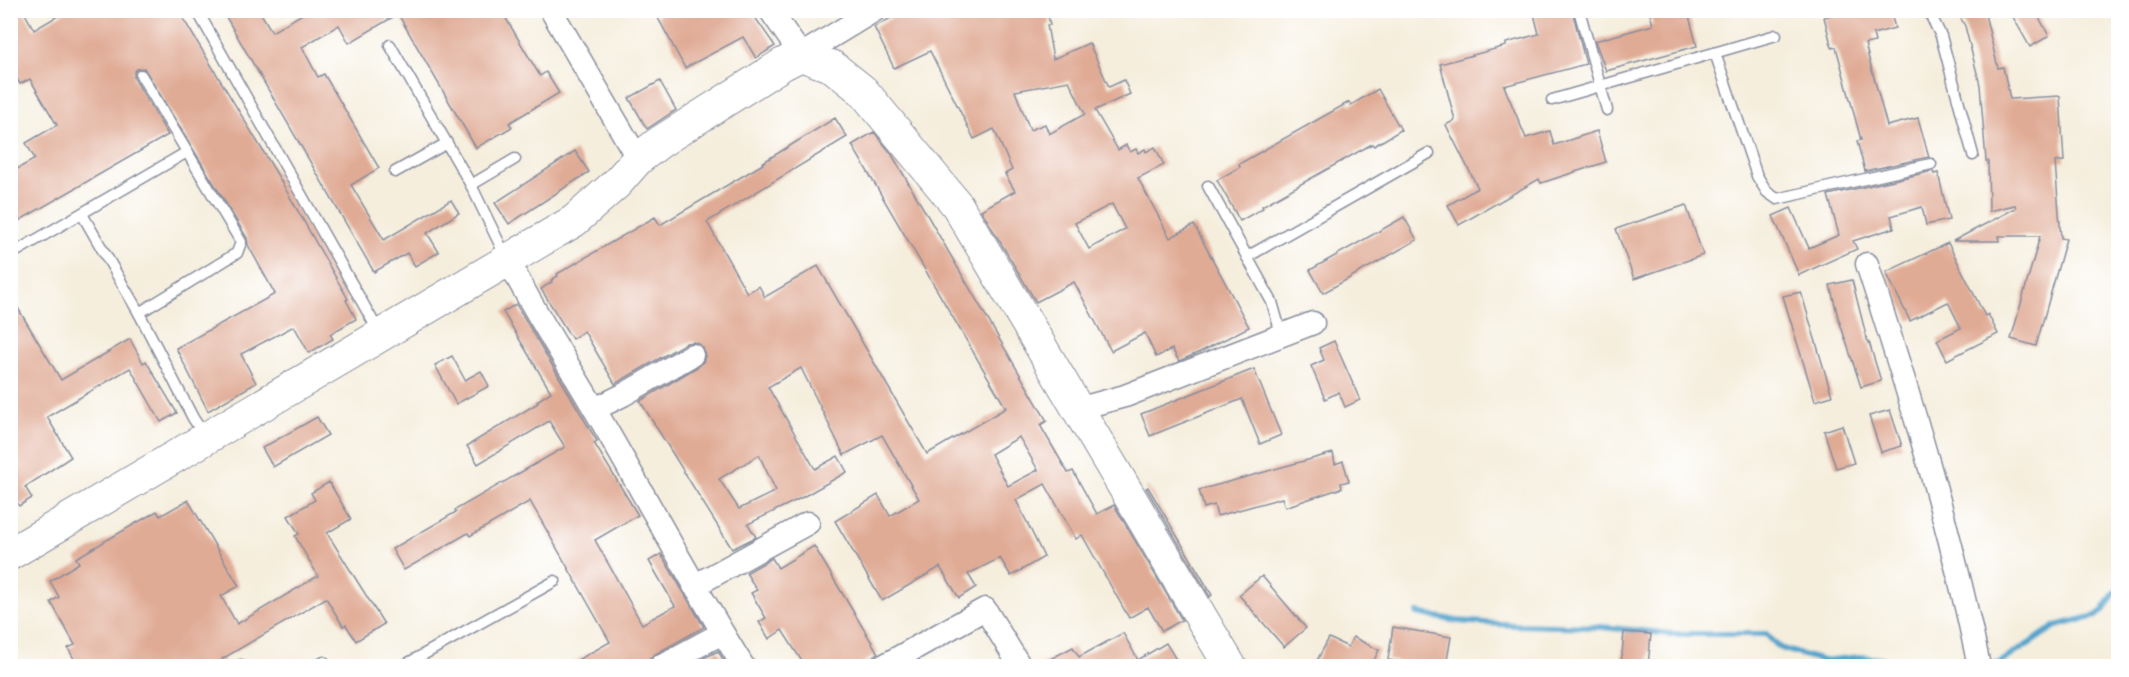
<svg xmlns="http://www.w3.org/2000/svg" width="2129" height="677" viewBox="0 0 2129 677" font-family="'Playpen Sans',sans-serif">
  <rect width="100%" height="100%" fill="#fff"/>
  <filter id="ink" filterUnits="userSpaceOnUse"><feTurbulence type="fractalNoise" baseFrequency=".0167" numOctaves="2"/><feDisplacementMap in="SourceGraphic" scale="12" xChannelSelector="R" yChannelSelector="G"/><feConvolveMatrix kernelMatrix="1 2 1 2 8 2 1 2 1" color-interpolation-filters="sRGB"/></filter>
  <filter id="wash" filterUnits="userSpaceOnUse"><feTurbulence type="fractalNoise" baseFrequency=".008" numOctaves="4" result="noise"/><feDisplacementMap in="SourceGraphic" scale="24" xChannelSelector="R" yChannelSelector="G"/><feGaussianBlur stdDeviation="1.35" result="paint"/><feColorMatrix in="noise" values="0 0 0 0 0 0 0 0 0 0 0 0 0 0 0 0 0 1.4 0 .05"/><feComposite in="paint" operator="in"/></filter>
  <g filter="url(#wash)">
    <rect width="100%" height="100%" fill="#f5eedd"/>
    <g fill="none" stroke-linecap="round" stroke-linejoin="round">
      <!-- stream -->
      <g stroke="#51a3cc" stroke-width="6">
        <polyline points="1417,613 1457,621 1514,625 1602,627 1672,634 1766,634 1780,648 1823,661 1860,657 1880,659 1912,666"/>
        <polyline points="1915,666 1933,666"/>
        <polyline points="1985,666 1998,664 2056,626 2096,616 2103,611 2114,593 2118,591"/>
      </g>
    </g>
    <g id="blocks">
      <!-- building -->
      <g fill="#e0ab95" fill-rule="evenodd">
        <polygon points="10,10 23,10 34,30 68,10 178,10 278,176 348,299 346,300 356,319 330,334 333,339 309,353 294,326 241,354 256,383 208,411 176,348 275,294 248,245 247,238 144,68 137,69 134,72 134,78 168,135 10,226 10,173 35,159 26,143 57,125 30,79 20,84 10,68"/>
        <polygon points="222,10 259,10 272,32 309,10 501,10 540,76 546,72 559,93 509,123 512,127 476,148 398,14 349,43 339,25 302,47 318,77 324,74 379,168 351,185 384,240 451,200 459,213 427,233 439,252 415,266 407,253 374,272"/>
        <polygon points="668,10 750,10 775,46 756,58 743,37 685,68 657,16"/>
        <path d="M906,10h141l3,15h-3l6,34 36,-16 20,44 15,-7 6,14 -35,16 23,40 8,-5 4,7 6,-3 2,4 7,-4 1,3 9,-5 9,18 -26,13 32,60 24,-13 55,102 -49,25 -21,9 -7,-12 -16,8 -11,-24 -34,18 -37,-69 -38,20 -55,-92 34,-19 -10,-17 7,-4 -18,-41 -20,10 -44,-88 -36,17 -20,-41zM1069,81l16,33 -36,20 -4,-10 -15,6 -15,-39zM1112,204l13,25 -36,20 -14,-26z"/>
        <polygon points="1533,10 1572,10 1586,64 1504,86 1526,138 1550,131 1554,145 1597,131 1606,162 1541,183 1539,179 1459,225 1448,205 1478,188 1446,125 1455,120 1440,64 1506,46 1506,43 1539,34"/>
        <polygon points="1649,10 1682,10 1684,17 1689,16 1697,46 1606,71 1595,41 1653,25"/>
        <polygon points="1848,10 1890,10 1895,28 1873,34 1875,42 1865,44 1887,126 1918,118 1929,157 1865,171 1857,141 1861,140 1836,47 1832,48 1824,17"/>
        <polygon points="1956,10 1984,10 1998,68 2003,67 2010,99 2060,96 2064,161 2055,162 2061,238 2066,239 2036,346 2011,339 2040,236 1999,236 2000,241 1953,241 2016,208 2015,205 1989,211 1988,161 1986,161 1980,85 1965,26"/>
        <polygon points="2009,10 2035,10 2049,36 2030,47"/>
        <polygon points="660,81 676,110 647,129 629,98"/>
        <polygon points="1378,89 1401,130 1374,146 1372,144 1262,206 1263,208 1240,221 1217,180 1240,167 1239,164 1349,102 1351,105"/>
        <path d="M835,118l12,19 -140,85 40,71 12,-7 6,11 53,-31 109,188 79,-46 -154,-263 22,-13 17,21 156,268 -7,4 28,48 5,-2 24,43 17,-9 68,115 -20,11 -14,-24 -19,11 -47,-83 -6,4 -31,-55 -29,16 28,57 -33,19 -11,-18 -32,16 8,13 -17,11 -19,-31 -58,34 -47,-80 43,-26 12,21 29,-17 -37,-64 -38,20 -43,-87 -33,19 47,82 23,-13 9,16 -46,26 -53,26 8,13 -24,12 -92,-148 59,-35 4,-4 2,-6 -2,-8 -4,-4 -6,-2 -7,1 -71,41 -31,-53 -12,8 -31,-50 11,-7 -1,-2 7,-4 -1,-2 98,-57 5,8 103,-61 -1,-1zM1019,437l19,33 -30,16 -17,-32zM759,455l17,36 -37,18 -20,-30z"/>
        <polygon points="575,151 589,172 509,224 495,203"/>
        <polygon points="1933,171 1934,174 1938,173 1949,220 1926,225 1922,207 1891,216 1894,228 1853,241 1857,249 1799,275 1773,216 1791,208 1809,248 1839,235 1828,195"/>
        <polygon points="1686,205 1703,255 1634,279 1616,229"/>
        <polygon points="1404,217 1417,240 1323,293 1310,270"/>
        <polygon points="1948,243 1985,316 1988,314 1998,334 1947,360 1937,340 1961,328 1948,302 1910,321 1886,272"/>
        <polygon points="1852,280 1868,343 1869,342 1881,381 1861,387 1838,317 1830,285"/>
        <polygon points="1801,292 1832,396 1815,401 1783,296"/>
        <polygon points="10,295 61,380 130,339 143,363 146,361 177,413 161,422 130,368 47,417 71,457 25,487 32,498 19,506 12,495 10,496"/>
        <polygon points="516,304 597,441 594,443 638,515 595,540 642,624 675,606 649,561 661,554 704,627 655,654 649,659 648,666 567,666 610,642 530,501 470,536 468,533 404,570 392,549 456,512 455,510 565,447 549,421 478,464 467,446 538,403 537,401 551,392 503,312"/>
        <polygon points="1334,341 1360,400 1345,407 1339,392 1325,399 1311,366 1324,360 1319,348"/>
        <polygon points="452,356 465,380 481,371 489,386 456,404 435,365"/>
        <polygon points="1254,369 1281,435 1260,444 1242,399 1150,436 1141,414"/>
        <polygon points="1890,410 1902,446 1881,452 1869,416"/>
        <polygon points="317,417 328,435 273,467 262,448"/>
        <polygon points="1842,425 1854,463 1836,468 1824,431"/>
        <polygon points="1333,453 1335,464 1343,461 1349,481 1341,483 1342,488 1285,507 1282,498 1217,516 1214,505 1204,508 1199,490"/>
        <polygon points="329,482 351,519 327,533 384,624 356,641 346,625 343,626 326,598 222,659 227,666 78,666 68,648 75,645 51,602 59,597 50,581 79,563 76,558 157,511 160,516 188,500 239,586 221,596 237,624 318,576 295,536 299,534 288,516 315,500 311,493"/>
        <polygon points="1148,487 1212,595 1210,597 1146,488"/>
        <polygon points="814,546 878,653 859,666 805,666 782,630 769,639 759,622 766,618 751,593 757,590 746,573 772,558 778,568"/>
        <polygon points="1262,576 1306,628 1284,647 1239,595"/>
        <polygon points="1393,627 1451,637 1446,666 1425,666 1388,660"/>
        <polygon points="1624,632 1651,634 1648,666 1621,666"/>
        <polygon points="1123,633 1138,660 1166,643 1180,666 1037,666 1073,647 1079,657"/>
        <polygon points="1353,637 1379,650 1371,666 1314,666 1329,638 1348,647"/>
        <polygon points="718,651 727,666 688,666"/>
      </g>
    </g>
  </g>
  <g filter="url(#ink)">
    <use href="#blocks" fill-opacity="0" stroke="#888e9e" stroke-width="1.5"/>
    <g fill="none" stroke-linecap="round" stroke-linejoin="round">
      <defs>
        <g id="lane">
          <polyline points="201,10 198,12 379,332"/>
          <polyline points="1579,10 1607,110"/>
          <polyline points="1928,10 1941,36 1973,155"/>
          <polyline points="390,45 471,185 506,257"/>
          <polyline points="1715,53 1757,176 1767,192 1777,199 1931,164"/>
          <polyline points="1552,100 1776,35"/>
          <polyline points="395,172 447,143"/>
          <polyline points="471,185 515,159"/>
          <polyline points="1208,186 1272,302 1282,337"/>
          <polyline points="82,214 139,313 193,418 204,435"/>
          <polyline points="10,255 187,152"/>
          <polyline points="1247,257 1429,153"/>
          <polyline points="139,313 237,253 241,242 141,75"/>
          <polyline points="241,665 242,666"/>
          <polyline points="317,666 324,662 327,666"/>
          <polyline points="403,666 555,581"/>
        </g>
        <g id="street">
          <polyline points="551,10 638,159"/>
          <polyline points="770,10 801,55 875,10"/>
          <path d="M508,260c26,52 58,100 87,150 50,85 96,173 148,256"/>
          <path d="M1867,264c43,132 84,266 112,402"/>
          <polyline points="595,409 623,395 692,355"/>
          <polyline points="1077,409 1125,396 1313,323"/>
          <polyline points="694,586 808,523"/>
          <polyline points="661,666 722,633"/>
          <polyline points="883,666 985,609 1020,666"/>
        </g>
        <polyline id="secondary" points="10,554 574,221 617,183 638,159 660,142 783,64 801,55 833,67 863,91 957,205 1230,666"/>
      </defs>
      <!-- lane casing -->
      <use href="#lane" stroke="#888e9e" stroke-width="13"/>
      <!-- street casing -->
      <use href="#street" stroke="#888e9e" stroke-width="25"/>
      <!-- secondary casing -->
      <use href="#secondary" stroke="#888e9e" stroke-width="34"/>
      <!-- lane -->
      <use href="#lane" stroke="#fff" stroke-width="10"/>
      <!-- street -->
      <use href="#street" stroke="#fff" stroke-width="22"/>
      <!-- secondary -->
      <use href="#secondary" stroke="#fff" stroke-width="32"/>
    </g>
  </g>
  <!-- margin -->
  <rect width="2129" height="677" fill="none" stroke="#fff" stroke-width="36"/>
</svg>
